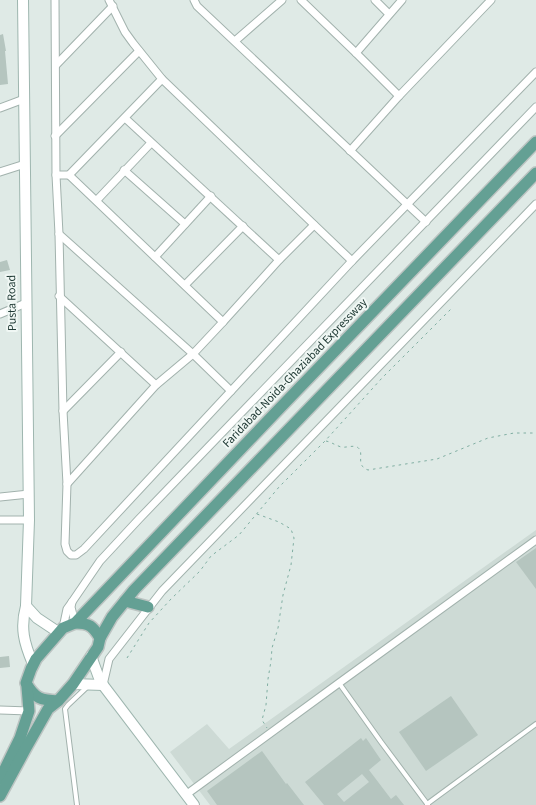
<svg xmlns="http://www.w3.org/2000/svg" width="536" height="805" viewBox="0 0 536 805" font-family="'Source Sans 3',sans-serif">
  <rect width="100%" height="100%" fill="#dfeae6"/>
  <!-- built -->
  <polygon fill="#cddad5" points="536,530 536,805 210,805 170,752 207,724 229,749"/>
  <!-- building -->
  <g fill="#b5c5bf" fill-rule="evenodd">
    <polygon points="3,34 6,51 5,51 8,84 0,85 0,35"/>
    <polygon points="7,260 10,270 0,272 0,262"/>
    <polygon points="536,548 536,589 516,562"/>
    <polygon points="9,656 10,667 0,668 0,657"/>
    <polygon points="451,696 478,735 426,771 399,732"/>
    <path d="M361,738l2,3 3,-3 15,22 -12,10 22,29 5,-4 8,10h-80l-19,-23zM362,774l7,8 -25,20 -7,-8z"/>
    <polygon points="262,751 286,784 287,783 304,805 217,805 207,791"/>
  </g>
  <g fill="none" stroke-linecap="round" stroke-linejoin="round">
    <defs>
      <g id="lane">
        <polyline points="339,683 381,742 428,805"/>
        <polyline points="427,804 536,724"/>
        <polyline points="77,805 65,709 68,705 87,687"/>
      </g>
      <g id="street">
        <polyline points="55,0 56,175 59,234 63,411 67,484 65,544 67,551 71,555 76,555 84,549 352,261 536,72"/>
        <polyline points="109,0 125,32 133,43 162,79 352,261"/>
        <polyline points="194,0 197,6 426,222"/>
        <polyline points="301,0 356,53 399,96"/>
        <polyline points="375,0 389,14"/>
        <polyline points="235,41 282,0"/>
        <polyline points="356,53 402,0"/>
        <polyline points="56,65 113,6"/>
        <polyline points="0,108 24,99"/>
        <polyline points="125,118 279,260"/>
        <polyline points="55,136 139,51"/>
        <polyline points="350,151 399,96 491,0"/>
        <polyline points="124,170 185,224"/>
        <polyline points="0,172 25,164"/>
        <polyline points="56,175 69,175 162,79"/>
        <polyline points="69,175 223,322 279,260 314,225"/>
        <polyline points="97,200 151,143"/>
        <polyline points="59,234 193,354 231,391"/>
        <polyline points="155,257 211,196"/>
        <polyline points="185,285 243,226"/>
        <polyline points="59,296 156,385"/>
        <polyline points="0,314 26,303"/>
        <polyline points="63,411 121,352"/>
        <polyline points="67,484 156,385 193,354 223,322"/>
        <polyline points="0,497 29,494"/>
        <polyline points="0,520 29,520"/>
        <polyline points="72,602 71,607 75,623"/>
        <polyline points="63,628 67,609 72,602 100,561 139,519 536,107"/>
        <polyline points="103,685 109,659 162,591 536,204"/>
        <polyline points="0,710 29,711"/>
        <polyline points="187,794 339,683 536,540"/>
      </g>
      <g id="secondary">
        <path d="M23,0l6,520 -3,86c-6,22 -2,37 7,58"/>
        <polyline points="26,606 37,618 58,632"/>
        <polyline points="91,656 99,678 103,685 194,805"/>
        <polyline points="73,684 103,685"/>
      </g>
      <g id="primary">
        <polyline points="125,601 148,607"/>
        <polyline points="100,638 112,617 134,590 536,173"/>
        <path d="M58,701c-17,-1 -23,-2 -32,-18l5,-14 5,-10 27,-31 12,-5 204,-214 257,-267"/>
        <polyline points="0,779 20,738 29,711 27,687"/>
        <path d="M0,796l26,-48 22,-39 10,-8 15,-17 25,-37 2,-9c-7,-12 -11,-15 -25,-15"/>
      </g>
    </defs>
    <!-- lane casing -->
    <use href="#lane" stroke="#a2b2ad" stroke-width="6"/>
    <!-- street casing -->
    <use href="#street" stroke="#a2b2ad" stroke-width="9"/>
    <!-- secondary casing -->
    <use href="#secondary" stroke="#9eb6af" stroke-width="12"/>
    <!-- primary casing -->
    <use href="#primary" stroke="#bcc4c2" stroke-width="14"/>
    <!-- path -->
    <g stroke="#80aea2" stroke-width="1" stroke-dasharray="2.5 4" stroke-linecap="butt">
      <path d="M326,441c5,1 9,4 15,6 5,1 11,-2 16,0 9,5 -3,18 11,23l69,-11 51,-21 26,-5h22"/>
      <polyline points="257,514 279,522 291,529 294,538 291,565 283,595 278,628 272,648 271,661 268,679 266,705 262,720 267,728"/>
      <polyline points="127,658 149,623 171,599 200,571 211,556 239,535 279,487 325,441 382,378 452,308"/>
    </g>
    <!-- lane -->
    <use href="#lane" stroke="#fff" stroke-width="4"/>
    <!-- street -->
    <use href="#street" stroke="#fff" stroke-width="7"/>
    <!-- secondary -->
    <use href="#secondary" stroke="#fff" stroke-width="10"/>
    <!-- primary -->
    <use href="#primary" stroke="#64a094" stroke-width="11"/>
  </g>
  <g text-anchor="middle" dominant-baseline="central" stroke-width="4" stroke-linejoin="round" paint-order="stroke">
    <!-- street labels -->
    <g font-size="12" fill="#203a35" stroke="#f0f7f4">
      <text transform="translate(12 303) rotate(-91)">Pusta Road</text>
      <text transform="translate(295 373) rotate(-46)">Faridabad-Noida-Ghaziabad Expressway</text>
    </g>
  </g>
</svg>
